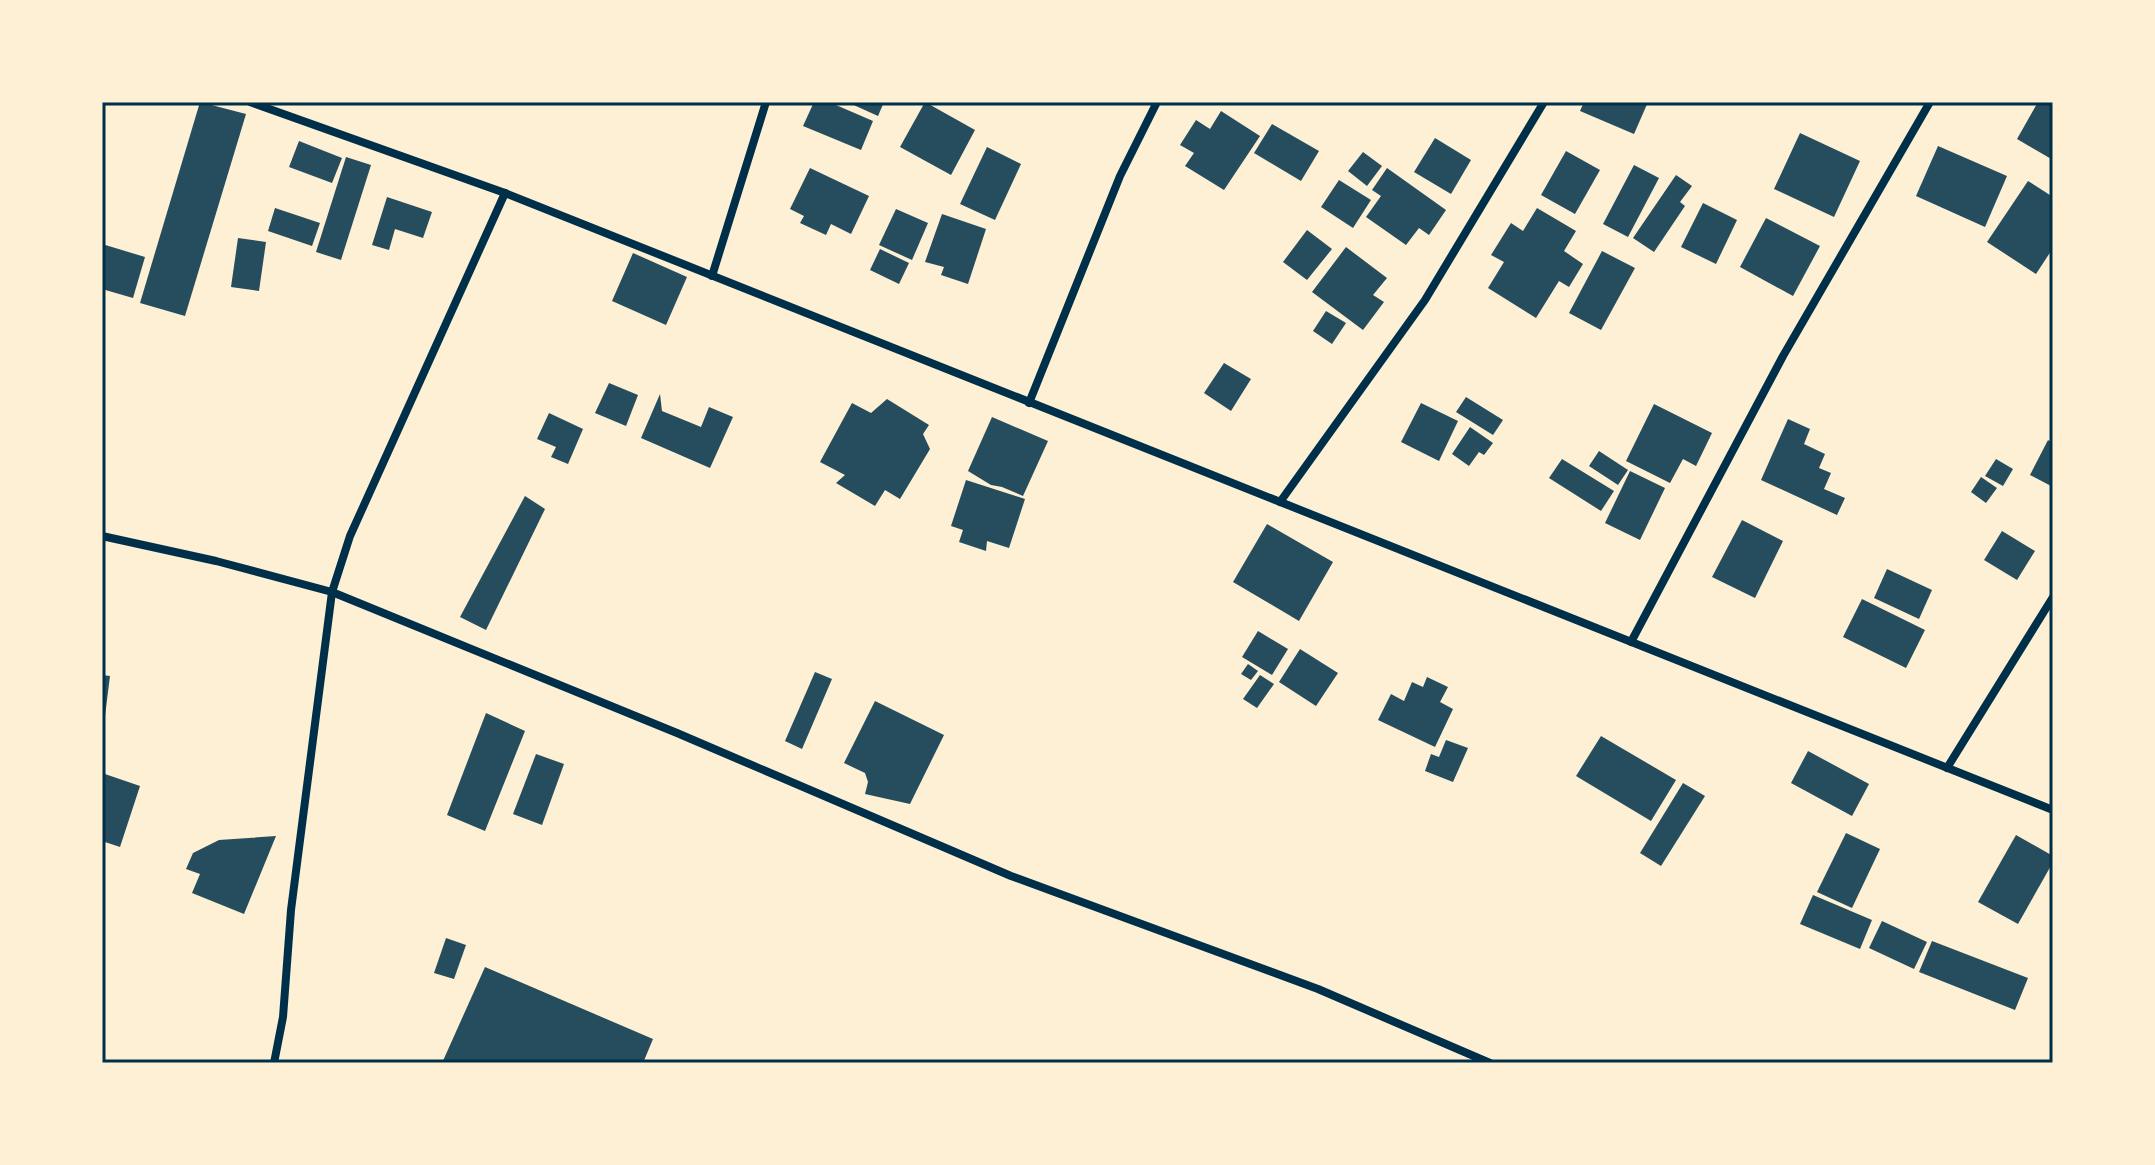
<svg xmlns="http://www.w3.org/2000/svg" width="2155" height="1165" viewBox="0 0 2155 1165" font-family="'Roboto Condensed',sans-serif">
  <rect width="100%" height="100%" fill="#fdf0d5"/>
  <!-- building -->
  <g fill="#264d5e">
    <polygon points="200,102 246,114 185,316 140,303"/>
    <polygon points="814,102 829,102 873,121 861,150 803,126"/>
    <polygon points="847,102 884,102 878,116"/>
    <polygon points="925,102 975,130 951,175 900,147"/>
    <polygon points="1584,102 1648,102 1634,134 1580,111"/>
    <polygon points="2038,102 2053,102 2053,160 2017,139"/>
    <polygon points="1221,111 1260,136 1224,190 1185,166 1194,153 1180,145 1196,120 1210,129"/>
    <polygon points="1272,124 1319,151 1301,181 1254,153"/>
    <polygon points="1800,133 1860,161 1834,217 1774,189"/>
    <polygon points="1435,138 1471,160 1451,194 1414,172"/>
    <polygon points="299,141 342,158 332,183 289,167"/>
    <polygon points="1938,146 2007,176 1985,227 1916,196"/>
    <polygon points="987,147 1021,164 995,220 960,204"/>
    <polygon points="1566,151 1600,170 1575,214 1541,195"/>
    <polygon points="1363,152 1382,166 1367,186 1348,171"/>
    <polygon points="346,157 371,165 341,260 316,252"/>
    <polygon points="1634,165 1659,178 1628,237 1603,224"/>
    <polygon points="810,168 869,196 851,234 831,224 826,235 800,223 804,216 790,209"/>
    <polygon points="1387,168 1446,210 1429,235 1419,228 1406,245 1366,217 1381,196 1372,190"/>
    <polygon points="1676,175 1692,186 1680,202 1685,206 1654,252 1633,238"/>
    <polygon points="1339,180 1371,200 1353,228 1321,207"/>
    <polygon points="2028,181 2053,197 2053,248 2036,274 1987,242"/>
    <polygon points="387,197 432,212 423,238 395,229 389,250 372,245"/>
    <polygon points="1703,203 1737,220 1716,264 1681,247"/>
    <polygon points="275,208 320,223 312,246 268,231"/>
    <polygon points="1537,208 1576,231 1564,251 1583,264 1569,287 1559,281 1536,318 1488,288 1504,262 1491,255 1511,223 1523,231"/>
    <polygon points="896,209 928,223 912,260 879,245"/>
    <polygon points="942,214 986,229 968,284 941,275 944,267 925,262"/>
    <polygon points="1766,218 1820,246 1793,296 1740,267"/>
    <polygon points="1307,230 1332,249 1307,280 1283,262"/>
    <polygon points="238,238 266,242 259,291 231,287"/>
    <polygon points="102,244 145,257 133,298 102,289"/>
    <polygon points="1346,247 1387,278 1373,295 1384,302 1363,330 1312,292"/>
    <polygon points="880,249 909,263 899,284 870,270"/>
    <polygon points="1602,251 1635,268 1601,330 1569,313"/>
    <polygon points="633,253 687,277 666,325 612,301"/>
    <polygon points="1326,311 1346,323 1332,344 1313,331"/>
    <polygon points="1224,363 1251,379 1231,411 1204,393"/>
    <polygon points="609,383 638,395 626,426 595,413"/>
    <polygon points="660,394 662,411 701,427 709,407 733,417 710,468 641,438"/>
    <polygon points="1466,397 1503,420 1493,435 1456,412"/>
    <polygon points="887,399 929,425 923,434 930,449 900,499 885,490 875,506 836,483 845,475 820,462 852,403 871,413"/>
    <polygon points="1421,403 1458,421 1439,461 1401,442"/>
    <polygon points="1654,404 1712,433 1696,466 1683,459 1670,483 1626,461"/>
    <polygon points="549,413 583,429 568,464 551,457 556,447 537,439"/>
    <polygon points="992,417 1048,441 1023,496 1002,487 991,485 968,471"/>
    <polygon points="1788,419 1810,429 1804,444 1825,454 1819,468 1831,473 1824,489 1845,498 1837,515 1761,480"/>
    <polygon points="1470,427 1493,443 1484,455 1479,452 1469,466 1452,454"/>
    <polygon points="2048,440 2053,443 2053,487 2030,475"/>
    <polygon points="1599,451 1628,470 1618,485 1589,466"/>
    <polygon points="1562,459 1614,491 1601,511 1549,478"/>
    <polygon points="1996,459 2013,469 2003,486 1985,476"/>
    <polygon points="1630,471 1665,488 1640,540 1605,523"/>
    <polygon points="1981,477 1997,488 1986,503 1971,492"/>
    <polygon points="966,480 1025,499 1009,548 987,541 986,551 959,542 963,530 951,526"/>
    <polygon points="525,496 545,509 486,630 460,617"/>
    <polygon points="1742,520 1783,541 1755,598 1712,577"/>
    <polygon points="1267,524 1333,562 1299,621 1233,582"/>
    <polygon points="2002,531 2035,551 2017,580 1984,560"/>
    <polygon points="1887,569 1932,590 1919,619 1874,598"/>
    <polygon points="1862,599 1925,630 1906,668 1843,637"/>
    <polygon points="1258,631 1288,649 1272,675 1242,657"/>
    <polygon points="1300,649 1338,673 1316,706 1279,682"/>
    <polygon points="1248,664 1258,671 1251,680 1241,674"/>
    <polygon points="815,672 832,679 802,749 785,741"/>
    <polygon points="102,675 110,676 104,724 102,724"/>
    <polygon points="1260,675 1274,684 1257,708 1243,699"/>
    <polygon points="1427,677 1448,687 1440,702 1453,709 1435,747 1378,720 1391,694 1404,701 1412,682 1423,687"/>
    <polygon points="875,701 944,735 910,804 865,794 868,782 865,773 844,763"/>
    <polygon points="486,713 525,731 485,831 447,815"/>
    <polygon points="1601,736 1676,780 1651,821 1576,776"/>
    <polygon points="1446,740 1468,748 1453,782 1425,771 1431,754 1439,757"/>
    <polygon points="1808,751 1869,784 1852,816 1791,783"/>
    <polygon points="536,754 564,764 542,825 513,814"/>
    <polygon points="102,773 140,786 120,847 102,841 102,810 105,801 102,800"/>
    <polygon points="1683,783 1705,796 1661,866 1640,853"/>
    <polygon points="1846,833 1880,849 1852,908 1817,892"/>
    <polygon points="2016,835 2053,856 2053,862 2018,924 1978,902"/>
    <polygon points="276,836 244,914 192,893 200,874 186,869 193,853 219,840"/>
    <polygon points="1813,895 1872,920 1860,949 1800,924"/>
    <polygon points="1882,921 1927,942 1914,969 1869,948"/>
    <polygon points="446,938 466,945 454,979 434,973"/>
    <polygon points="1932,941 2028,978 2015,1010 1919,972"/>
    <polygon points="485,967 653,1039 643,1063 442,1063"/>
  </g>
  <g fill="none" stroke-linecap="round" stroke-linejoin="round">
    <!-- minor -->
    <g stroke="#003049" stroke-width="8">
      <polyline points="250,102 505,193 2053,810"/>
      <polyline points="712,276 766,102"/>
      <polyline points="1029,403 1120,176 1157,102"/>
      <polyline points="1280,502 1425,300 1544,102"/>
      <polyline points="102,536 216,561 332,592 677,733 1011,876 1318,989 1490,1063"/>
      <polyline points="1631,642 1783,356 1930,102"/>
      <polyline points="1947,768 2053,597"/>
      <polyline points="274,1063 283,1017 291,910 332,592 350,536 505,193"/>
    </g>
  </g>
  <!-- border -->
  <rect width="2155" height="1165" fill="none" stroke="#fdf0d5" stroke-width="208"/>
  <rect x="104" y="104" width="1947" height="957" fill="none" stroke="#003049" stroke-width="3"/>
</svg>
